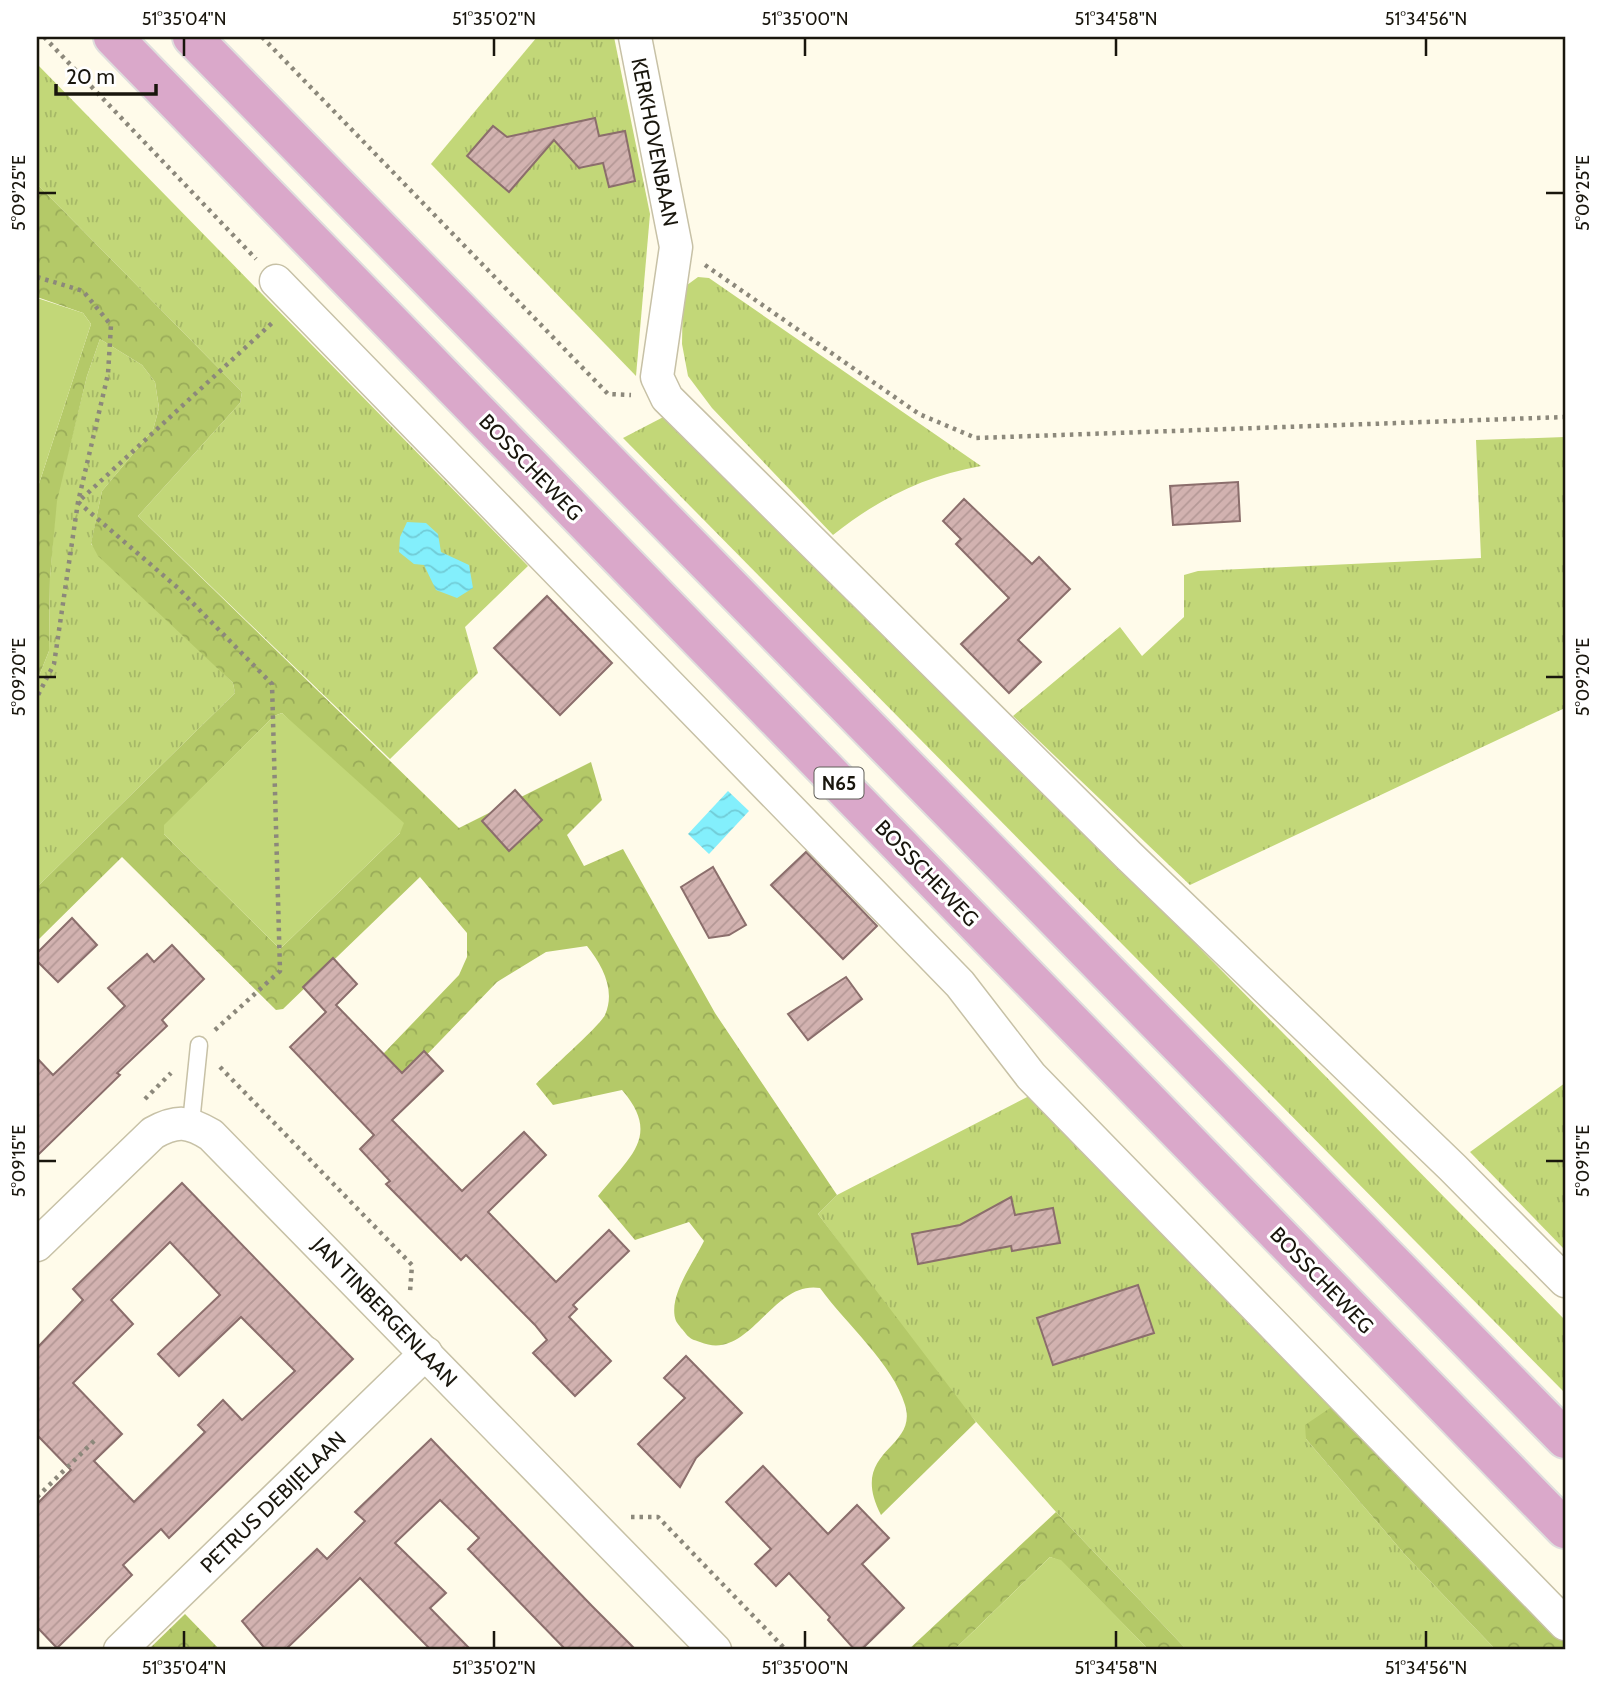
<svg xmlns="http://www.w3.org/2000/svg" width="1602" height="1687" viewBox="0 0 1602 1687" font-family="Cabin,sans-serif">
  <defs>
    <pattern id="grass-tufts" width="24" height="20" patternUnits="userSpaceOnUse" patternTransform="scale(1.75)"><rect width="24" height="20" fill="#c2d778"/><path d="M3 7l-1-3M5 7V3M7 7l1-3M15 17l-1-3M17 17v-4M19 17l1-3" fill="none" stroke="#a6b867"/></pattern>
    <pattern id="forest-crowns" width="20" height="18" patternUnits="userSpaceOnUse" patternTransform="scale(1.75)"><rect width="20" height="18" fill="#b4c968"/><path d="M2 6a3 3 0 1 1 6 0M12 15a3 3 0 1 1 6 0" fill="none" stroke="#9aac59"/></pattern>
    <pattern id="water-waves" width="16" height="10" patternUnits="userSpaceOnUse" patternTransform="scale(1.75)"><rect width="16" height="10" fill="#83effc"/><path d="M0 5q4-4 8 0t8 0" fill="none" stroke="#71ccd7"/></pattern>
    <pattern id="building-hatch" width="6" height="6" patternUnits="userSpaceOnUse" patternTransform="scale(1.75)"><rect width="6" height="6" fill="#d2b2b0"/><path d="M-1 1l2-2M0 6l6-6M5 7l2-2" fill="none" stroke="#b49896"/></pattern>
  </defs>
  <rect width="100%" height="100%" fill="#fffbea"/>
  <!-- grass -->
  <g fill="url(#grass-tufts)">
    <polygon points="537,37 614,37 650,214 636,376 431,164"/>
    <polygon points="37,64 528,566 465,627 478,673 390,759 138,516 240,403 242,392 37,184"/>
    <path d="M698,277l11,1 272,188c-57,10 -103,33 -148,69l-121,-127 -24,-32 -6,-32 1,-56z"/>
    <polygon points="100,339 142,365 155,382 159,408 153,430 102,491 91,544 233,683 235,693 37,887 37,681 49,651 50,577 56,501 87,376"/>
    <polygon points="673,412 1565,1320 1565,1393 623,438"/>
    <polygon points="1565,437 1565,708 1190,885 1013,716 1120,627 1142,656 1184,617 1184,575 1198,571 1481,558 1476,440"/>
    <polygon points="1565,1083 1565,1250 1470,1152"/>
    <polygon points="1031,1095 1336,1404 1306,1439 1407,1557 1496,1650 1187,1650 1056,1512 955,1398 818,1214 837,1195"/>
  </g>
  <!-- forest -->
  <g fill="url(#forest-crowns)" fill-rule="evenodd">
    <path d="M37,184l205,208 -2,11 -102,113 321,312 132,-66 11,38 -35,35 17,31 39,-17 92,164 122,182 -19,19 158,208 -95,93c-34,-66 38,-65 24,-110 -12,-41 -59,-81 -85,-117 -49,-8 -70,75 -120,54 -6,-2 -10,-3 -14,-8 -2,-3 -8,-9 -10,-13 -9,-24 18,-59 28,-80l-15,-19 -54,18 -37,-44c31,-39 64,-60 24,-106l-69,15 -17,-21c12,-13 63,-57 69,-69 11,-25 -3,-50 -18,-69l-41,6 -49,30 -113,117 -24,-21 99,-103 8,-18v-24l-47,-56 -137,132 -7,1 -154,-153 -85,84v-54l198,-194 -2,-10 -135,-127 -7,-13 11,-52 51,-61 6,-22 -4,-26 -13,-17 -42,-26 -13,37 -30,125 -7,76 -1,74 -12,30v-191l54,-166 -8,-11 -46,-16zM282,713l118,120 -120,116 -116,-115v-8l110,-110z"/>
    <polygon points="1336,1404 1565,1638 1565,1650 1496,1650 1407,1557 1306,1439 1305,1425"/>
    <polygon points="1056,1512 1187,1650 1149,1650 1061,1561 1050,1557 954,1650 908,1650"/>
    <polygon points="185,1614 220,1650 148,1650"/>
  </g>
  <!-- pitch -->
  <g fill="#c2d778">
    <polygon points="37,298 83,313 91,324 37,490"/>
    <polygon points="282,713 404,823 400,833 280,949 164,834 164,825 274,716"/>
    <polygon points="1050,1557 1061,1560 1149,1650 954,1650"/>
  </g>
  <!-- water -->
  <g fill="url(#water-waves)">
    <polygon points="407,522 426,523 438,534 441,552 469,565 473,588 457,598 436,590 424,565 414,564 399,552 400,537"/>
    <polygon points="728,791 749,811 709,854 688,834"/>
  </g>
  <!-- building -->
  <g fill="url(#building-hatch)" stroke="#8b6e6c" stroke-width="2" fill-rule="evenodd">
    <polygon points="595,118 599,136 625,131 635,181 609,187 603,163 579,168 554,140 509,192 467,156 493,126 507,137"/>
    <polygon points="1238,482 1240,521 1173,525 1170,486"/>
    <polygon points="964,499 1032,564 1039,557 1070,589 1018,640 1041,662 1009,693 961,644 1009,598 956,544 961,539 943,521"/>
    <polygon points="547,596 612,663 560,715 494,648"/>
    <polygon points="515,790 542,820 509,851 482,821"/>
    <polygon points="806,852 877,926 843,959 771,885"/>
    <polygon points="713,867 746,925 729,935 709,938 681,887"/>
    <polygon points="72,918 97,945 58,982 37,961 37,953"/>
    <polygon points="172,945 204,979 162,1020 167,1026 117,1073 120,1075 37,1156 37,1058 53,1075 125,1006 108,988 147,954 154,962"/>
    <polygon points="333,958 357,984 336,1005 402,1073 424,1051 443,1071 392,1120 462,1191 524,1132 546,1155 488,1212 556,1282 609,1230 629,1251 573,1305 577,1309 569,1317 611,1361 575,1396 533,1353 547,1340 535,1325 466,1255 461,1260 386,1184 390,1181 360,1149 374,1135 290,1047 326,1012 303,987"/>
    <polygon points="846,977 862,999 808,1040 788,1014"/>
    <path d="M182,1183l171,176 -184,179 -8,-9 -38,36 9,10 -75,73 -20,-21v-123l34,-34 -34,-35v-87l46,-48 -10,-11zM170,1242l50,53 -62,59 21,22 62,-59 54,54 -53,49 -19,-20 -25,25 7,7 -71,70 -40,-41 28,-27 -49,-51 60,-59 -22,-24z"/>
    <polygon points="1011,1197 1015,1215 1053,1208 1060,1243 1012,1251 1011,1246 918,1264 912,1234 960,1225"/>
    <polygon points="1138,1285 1154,1333 1053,1365 1037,1318"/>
    <polygon points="686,1356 742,1413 696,1458 680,1487 638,1444 685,1398 664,1378"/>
    <polygon points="431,1439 592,1606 636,1650 566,1650 468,1549 479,1538 440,1500 395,1543 446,1593 430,1608 471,1650 431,1650 360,1578 285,1650 266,1650 242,1621 317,1549 327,1559 365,1521 355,1512"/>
    <polygon points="763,1466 828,1534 857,1505 889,1538 862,1564 904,1608 861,1650 855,1650 828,1620 830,1617 789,1573 776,1586 755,1564 771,1549 726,1502"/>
  </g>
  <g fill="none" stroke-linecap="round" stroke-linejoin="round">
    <defs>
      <polyline id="service" points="191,1123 199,1045"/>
      <g id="minor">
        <polyline points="635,37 676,247 657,377 667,398 1129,856 1453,1168 1565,1281"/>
        <polyline points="276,281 960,984 1031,1076 1565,1624"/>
        <path d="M37,1245l116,-112c24,-13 35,-12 58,2l504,515"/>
        <polyline points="120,1650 426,1353"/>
      </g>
      <g id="primary">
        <polyline points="113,37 1565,1529"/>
        <polyline points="192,37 1565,1439"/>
      </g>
    </defs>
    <!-- service casing -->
    <use href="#service" stroke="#c7c1a6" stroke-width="19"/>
    <!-- minor casing -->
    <use href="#minor" stroke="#c7c1a6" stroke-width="35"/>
    <!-- primary casing -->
    <use href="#primary" stroke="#dfdedd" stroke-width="42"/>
    <!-- path -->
    <g stroke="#8c887b" stroke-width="4.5" stroke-dasharray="3.5 5" stroke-linecap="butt">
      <polyline points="44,37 256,259"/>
      <polyline points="262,37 608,394 631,395"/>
      <polyline points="705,265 919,414 976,438 1565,417"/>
      <polyline points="37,277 83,291 111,325 108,374 78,502 54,664 37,697"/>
      <polyline points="215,1030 280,971 272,684 178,588 78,502 272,323"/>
      <polyline points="220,1067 412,1265 410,1292"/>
      <polyline points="145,1099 171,1073"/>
      <polyline points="37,1497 97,1438"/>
      <polyline points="631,1517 658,1517 786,1650"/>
    </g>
    <!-- service -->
    <use href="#service" stroke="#fff" stroke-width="16"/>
    <!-- minor -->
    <use href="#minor" stroke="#fff" stroke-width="32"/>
    <!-- primary -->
    <use href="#primary" stroke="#daa8ca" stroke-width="38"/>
  </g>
  <!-- ticks -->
  <path fill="none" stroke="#19160d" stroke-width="2.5" d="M184,38v18M494,38v18M805,38v18M1116,38v18M1426,38v18M38,193h18M1546,193h18M38,677h18M1546,677h18M38,1161h18M1546,1161h18M184,1631v17M494,1631v17M805,1631v17M1116,1631v17M1426,1631v17"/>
  <g text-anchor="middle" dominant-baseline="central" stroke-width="6" stroke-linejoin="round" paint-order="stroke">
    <!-- shield labels -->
    <rect fill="#fff" stroke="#5e5c56" stroke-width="2" x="814.5" y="767.5" width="49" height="31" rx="5"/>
    <g font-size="19" font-weight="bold" fill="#19160d">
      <text x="839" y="783">N65</text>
    </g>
    <!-- street labels -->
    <g font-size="21" fill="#19160d" stroke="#fff">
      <text transform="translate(655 142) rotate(79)">KERKHOVENBAAN</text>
      <text transform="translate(531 467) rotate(46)">BOSSCHEWEG</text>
      <text transform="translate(927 873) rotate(46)">BOSSCHEWEG</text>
      <text transform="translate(1322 1280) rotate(46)">BOSSCHEWEG</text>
      <text transform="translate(385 1312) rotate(46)">JAN TINBERGENLAAN</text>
      <text transform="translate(273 1502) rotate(-44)">PETRUS DEBIJELAAN</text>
    </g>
  </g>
  <!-- border -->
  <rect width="1602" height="1687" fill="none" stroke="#ffffff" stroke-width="77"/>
  <!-- scale -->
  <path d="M56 84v10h100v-10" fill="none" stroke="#19160d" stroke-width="3.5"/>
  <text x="66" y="84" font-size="21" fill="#19160d" stroke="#ffffff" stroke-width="5" paint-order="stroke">20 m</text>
  <rect x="38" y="38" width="1526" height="1610" fill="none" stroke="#19160d" stroke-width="2.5"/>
  <g font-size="18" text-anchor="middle" fill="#19160d">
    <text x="184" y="25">51°35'04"N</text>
    <text x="494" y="25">51°35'02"N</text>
    <text x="805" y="25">51°35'00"N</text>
    <text x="1116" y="25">51°34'58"N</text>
    <text x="1426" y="25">51°34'56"N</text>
    <text transform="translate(1583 193) rotate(-90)" y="6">5°09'25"E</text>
    <text transform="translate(19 193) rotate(-90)" y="6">5°09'25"E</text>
    <text transform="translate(1583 677) rotate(-90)" y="6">5°09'20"E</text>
    <text transform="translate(19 677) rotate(-90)" y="6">5°09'20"E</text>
    <text transform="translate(1583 1161) rotate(-90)" y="6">5°09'15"E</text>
    <text transform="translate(19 1161) rotate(-90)" y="6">5°09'15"E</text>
    <text x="184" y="1674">51°35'04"N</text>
    <text x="494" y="1674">51°35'02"N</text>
    <text x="805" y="1674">51°35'00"N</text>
    <text x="1116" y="1674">51°34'58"N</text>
    <text x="1426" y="1674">51°34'56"N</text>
  </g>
</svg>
